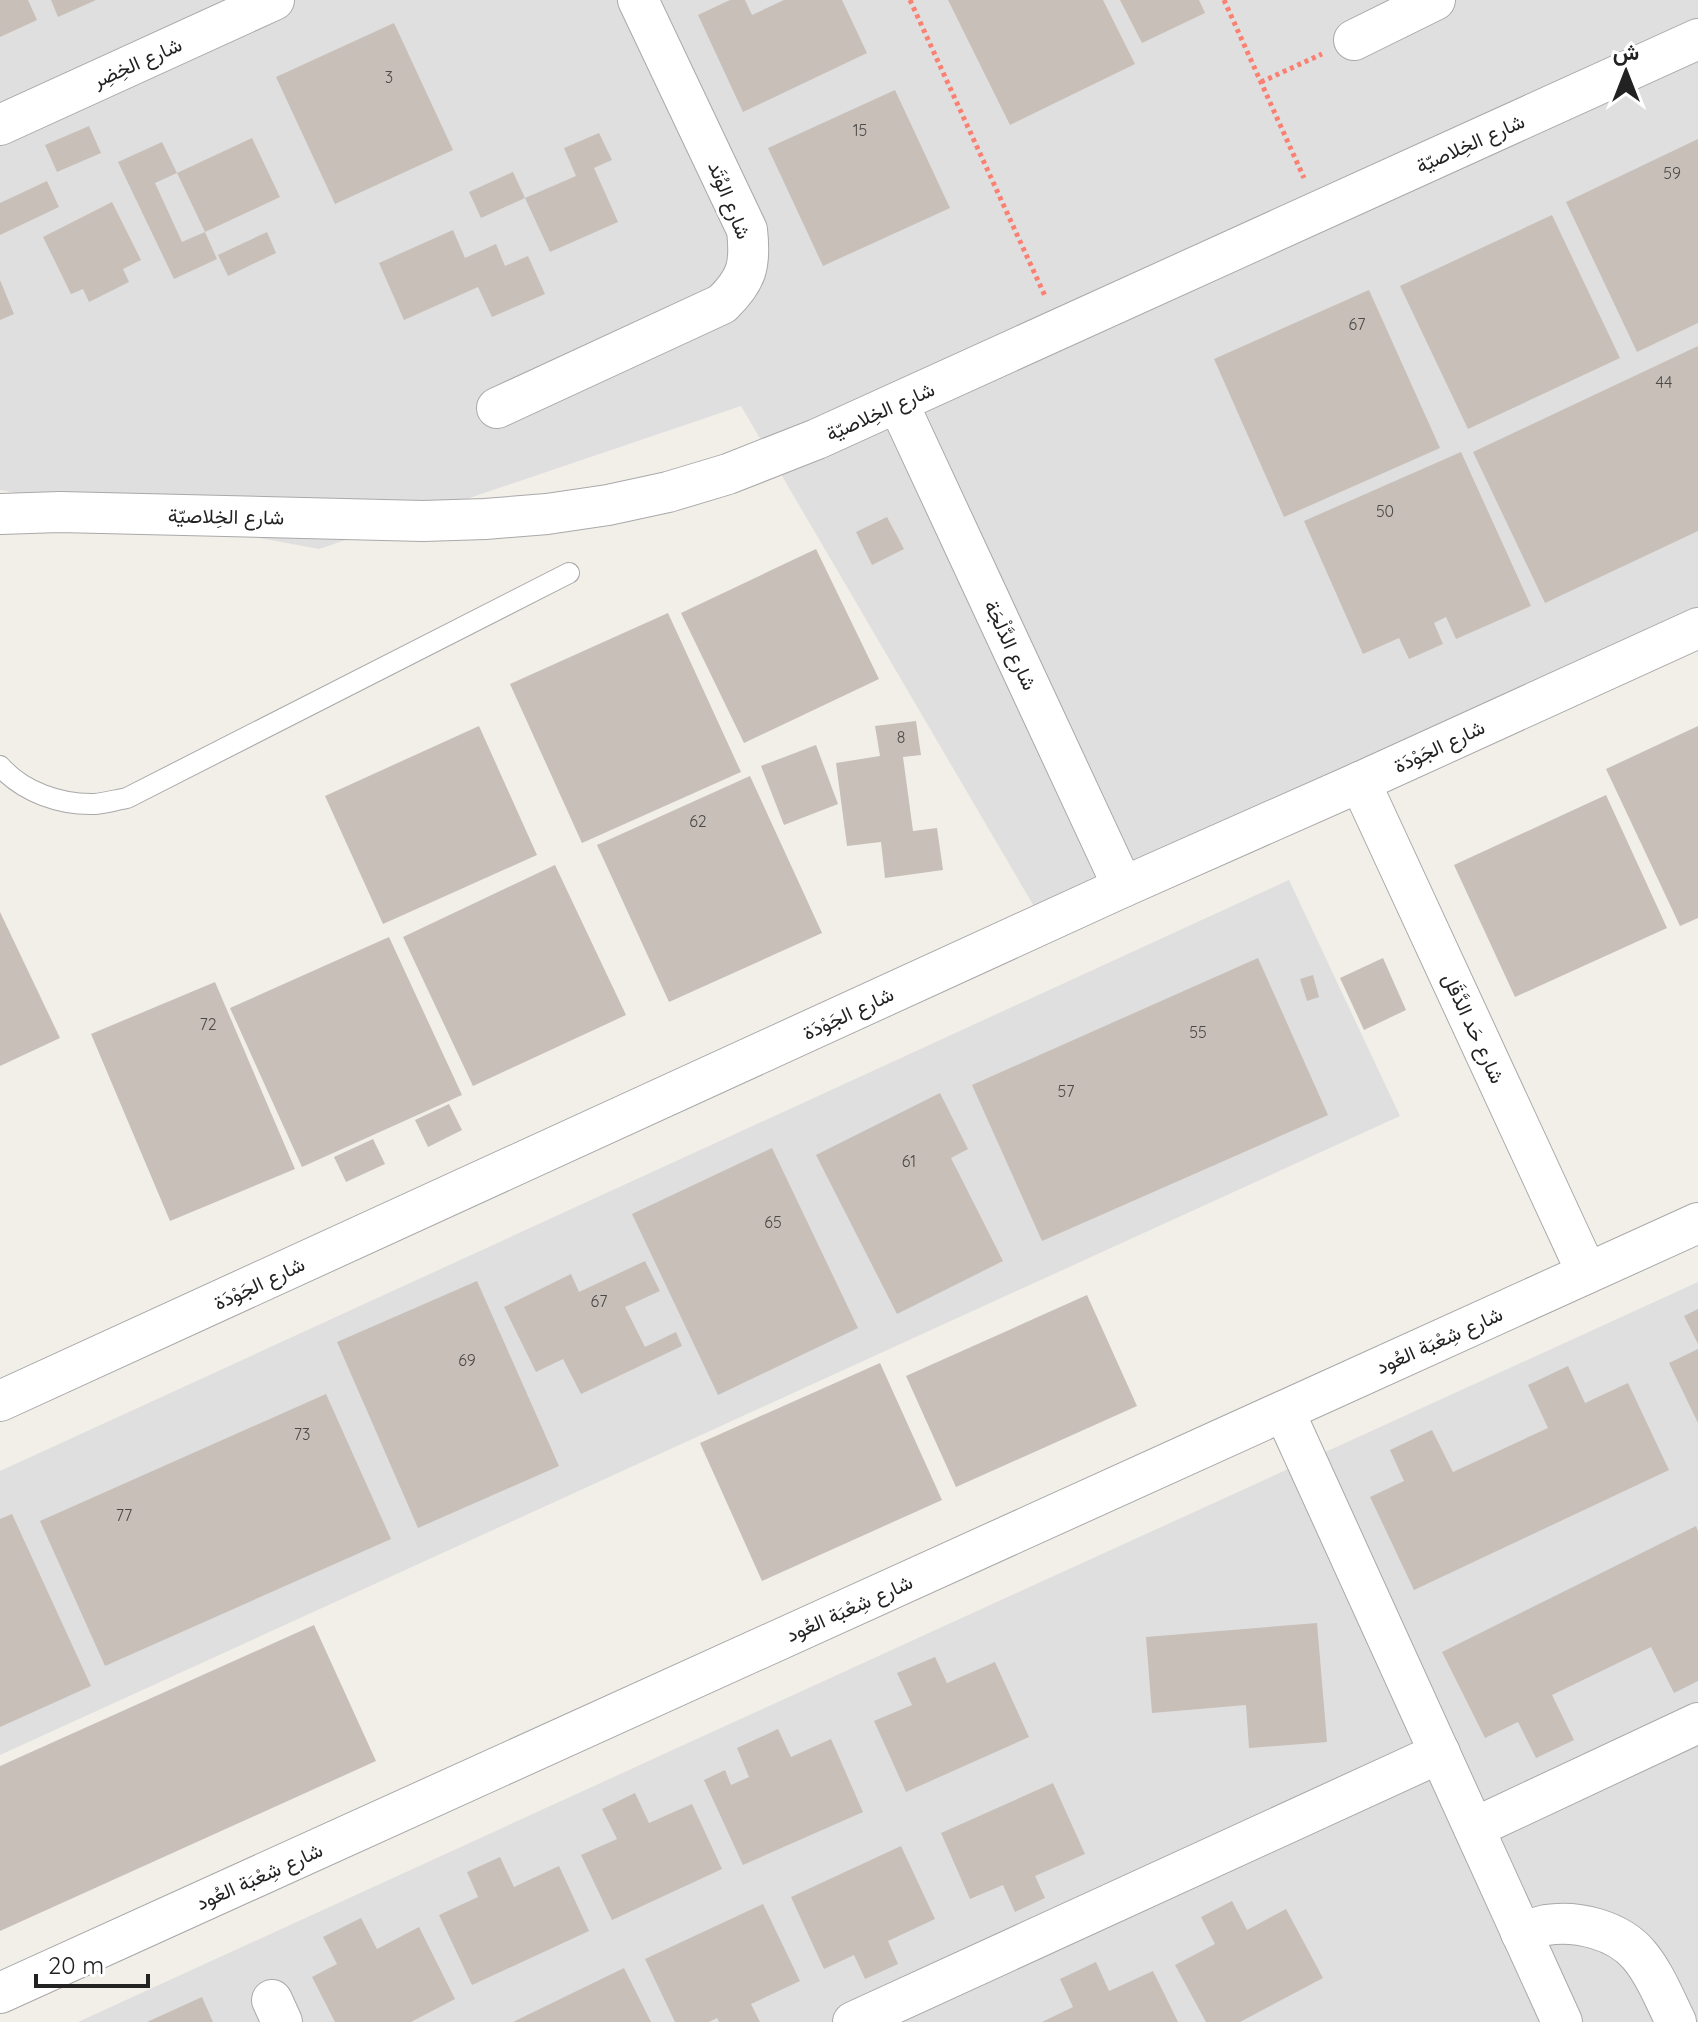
<svg xmlns="http://www.w3.org/2000/svg" width="1698" height="2022" viewBox="0 0 1698 2022" font-family="Quicksand,Vazirmatn,sans-serif">
  <rect width="100%" height="100%" fill="#f2efe9"/>
  <!-- residential -->
  <g fill="#e0dfdf">
    <polygon points="0,0 1698,0 1698,641 1049,932 741,406 319,549 0,490"/>
    <polygon points="1289,880 1400,1116 0,1755 0,1471"/>
    <polygon points="1698,1282 1698,2022 78,2022 712,1732"/>
  </g>
  <!-- building -->
  <g fill="#c7bfb8">
    <polygon points="0,0 28,0 37,20 0,37"/>
    <polygon points="51,0 96,0 58,17"/>
    <polygon points="730,0 745,0 752,15 784,0 842,0 867,53 743,112 698,15"/>
    <polygon points="948,0 1103,0 1135,64 1010,125"/>
    <polygon points="1120,0 1199,0 1205,13 1142,43"/>
    <polygon points="394,23 453,150 335,204 276,77"/>
    <polygon points="895,90 950,208 823,266 768,148"/>
    <polygon points="89,126 101,153 57,172 45,145"/>
    <polygon points="599,133 612,160 594,168 618,222 550,252 525,198 576,176 564,148"/>
    <polygon points="252,138 280,197 205,232 177,173"/>
    <polygon points="1698,139 1698,323 1637,352 1566,202"/>
    <polygon points="162,142 177,173 155,183 182,242 205,232 217,259 174,279 118,162"/>
    <polygon points="513,172 525,198 481,218 469,192"/>
    <polygon points="47,181 59,207 0,235 0,203"/>
    <polygon points="112,202 141,260 123,269 129,282 89,302 83,289 71,294 43,237"/>
    <polygon points="1552,215 1620,358 1468,429 1400,286"/>
    <polygon points="453,230 465,258 496,244 505,266 528,256 545,294 492,317 478,287 404,320 379,263"/>
    <polygon points="267,232 276,253 228,276 218,255"/>
    <polygon points="0,280 14,314 0,320"/>
    <polygon points="1369,290 1440,448 1284,517 1214,359"/>
    <polygon points="1698,346 1698,531 1545,603 1473,452"/>
    <polygon points="1461,452 1531,606 1456,639 1446,617 1434,623 1443,644 1409,659 1399,638 1363,654 1304,521"/>
    <polygon points="887,517 904,549 872,565 856,532"/>
    <polygon points="816,549 879,679 744,743 681,613"/>
    <polygon points="668,613 741,772 582,843 510,684"/>
    <polygon points="916,721 921,755 903,757 913,831 937,828 943,870 885,878 881,842 847,846 836,763 880,756 875,726"/>
    <polygon points="479,726 537,855 383,924 325,796"/>
    <polygon points="1698,726 1698,918 1680,926 1606,769"/>
    <polygon points="816,745 838,804 784,825 761,766"/>
    <polygon points="750,776 822,933 669,1002 597,845"/>
    <polygon points="1606,795 1667,928 1515,997 1454,865"/>
    <polygon points="555,865 626,1015 473,1086 403,937"/>
    <polygon points="0,912 60,1038 0,1066"/>
    <polygon points="389,937 462,1095 302,1167 230,1008"/>
    <polygon points="1258,958 1328,1115 1042,1241 972,1085"/>
    <polygon points="1383,958 1406,1010 1364,1030 1340,978"/>
    <polygon points="1313,975 1319,997 1307,1001 1300,979"/>
    <polygon points="215,982 295,1169 170,1221 91,1034"/>
    <polygon points="940,1093 968,1149 951,1158 1003,1261 897,1314 816,1155"/>
    <polygon points="449,1104 462,1130 428,1147 415,1120"/>
    <polygon points="373,1139 385,1164 346,1182 334,1157"/>
    <polygon points="772,1148 858,1328 718,1395 632,1214"/>
    <polygon points="645,1261 660,1291 625,1307 645,1347 676,1332 682,1346 581,1394 563,1359 536,1372 504,1307 571,1274 579,1292"/>
    <polygon points="477,1281 559,1466 418,1528 337,1342"/>
    <polygon points="1087,1295 1137,1406 956,1487 906,1376"/>
    <polygon points="1698,1309 1698,1344 1684,1316"/>
    <polygon points="1698,1349 1698,1423 1669,1363"/>
    <polygon points="880,1363 942,1500 762,1581 700,1443"/>
    <polygon points="1568,1366 1585,1403 1628,1383 1669,1470 1414,1590 1370,1497 1404,1481 1390,1450 1432,1430 1453,1472 1548,1428 1528,1385"/>
    <polygon points="326,1394 391,1539 105,1666 40,1521"/>
    <polygon points="12,1514 91,1686 0,1727 0,1519"/>
    <polygon points="1696,1526 1698,1531 1698,1681 1674,1693 1651,1647 1552,1695 1574,1740 1536,1758 1518,1722 1485,1738 1442,1652"/>
    <polygon points="1317,1623 1327,1742 1249,1748 1246,1705 1152,1713 1146,1637"/>
    <polygon points="314,1625 376,1761 0,1931 0,1766"/>
    <polygon points="935,1657 947,1683 995,1662 1029,1737 906,1792 874,1721 912,1705 897,1673"/>
    <polygon points="778,1729 791,1757 831,1739 863,1812 743,1865 704,1780 725,1770 731,1785 749,1777 737,1748"/>
    <polygon points="1053,1783 1085,1854 1035,1876 1045,1898 1015,1912 1003,1885 970,1899 941,1833"/>
    <polygon points="635,1793 649,1823 692,1804 722,1869 612,1920 581,1855 617,1839 602,1809"/>
    <polygon points="901,1846 935,1919 888,1941 898,1964 865,1979 854,1955 824,1969 791,1897"/>
    <polygon points="500,1857 514,1887 559,1866 589,1931 472,1985 439,1915 478,1897 467,1872"/>
    <polygon points="1232,1901 1247,1930 1286,1909 1323,1978 1240,2022 1206,2022 1175,1965 1215,1944 1201,1917"/>
    <polygon points="763,1904 800,1981 751,2004 760,2022 719,2022 717,2018 709,2022 675,2022 645,1959"/>
    <polygon points="361,1918 377,1949 419,1927 455,1999 411,2022 335,2022 312,1977 337,1964 323,1937"/>
    <polygon points="1096,1962 1109,1991 1153,1971 1178,2022 1042,2022 1073,2007 1060,1979"/>
    <polygon points="624,1968 651,2022 513,2022"/>
    <polygon points="202,1997 213,2022 147,2022"/>
  </g>
  <g fill="none" stroke-linecap="round" stroke-linejoin="round">
    <defs>
      <path id="lane" d="M0,766c23,26 60,39 95,38 10,-1 21,-4 32,-6l442,-225"/>
      <g id="street">
        <polyline points="1354,40 1435,0"/>
        <polyline points="0,125 274,0"/>
        <polyline points="898,403 1123,887"/>
        <path d="M497,408l225,-104c25,-24 29,-39 25,-74l-109,-230"/>
        <polyline points="0,514 60,512 423,521 485,519 547,514 608,505 668,492 728,474 817,439 1698,39"/>
        <polyline points="1360,782 1587,1273"/>
        <polyline points="0,1401 1123,887 1360,782 1698,628"/>
        <polyline points="1284,1411 1562,2022"/>
        <polyline points="1474,1828 1698,1723"/>
        <path d="M1521,1933c8,-3 17,-6 25,-8 31,-5 72,5 93,30 16,19 26,45 37,67"/>
        <polyline points="0,1993 1698,1223"/>
        <polyline points="272,2000 282,2022"/>
        <polyline points="853,2022 1440,1753"/>
      </g>
    </defs>
    <!-- lane casing -->
    <use href="#lane" stroke="#a9a9a9" stroke-width="22"/>
    <!-- street casing -->
    <use href="#street" stroke="#a9a9a9" stroke-width="42"/>
    <!-- path -->
    <g stroke="#fa8072" stroke-width="5" stroke-dasharray="4 4" stroke-linecap="butt">
      <polyline points="910,0 1045,296"/>
      <polyline points="1224,0 1304,178"/>
      <polyline points="1261,82 1322,54"/>
    </g>
    <!-- lane -->
    <use href="#lane" stroke="#fff" stroke-width="20"/>
    <!-- street -->
    <use href="#street" stroke="#fff" stroke-width="40"/>
  </g>
  <g text-anchor="middle" dominant-baseline="central" stroke-width="6" stroke-linejoin="round" paint-order="stroke">
    <!-- number labels -->
    <g font-size="16" fill="#4b4948">
      <text x="389" y="77">3</text>
      <text x="860" y="130">15</text>
      <text x="1672" y="173">59</text>
      <text x="1357" y="324">67</text>
      <text x="1664" y="382">44</text>
      <text x="1385" y="511">50</text>
      <text x="901" y="737">8</text>
      <text x="698" y="821">62</text>
      <text x="208" y="1024">72</text>
      <text x="1198" y="1032">55</text>
      <text x="1066" y="1091">57</text>
      <text x="909" y="1161">61</text>
      <text x="773" y="1222">65</text>
      <text x="599" y="1301">67</text>
      <text x="467" y="1360">69</text>
      <text x="302" y="1434">73</text>
      <text x="124" y="1515">77</text>
    </g>
    <!-- street labels -->
    <g font-size="20" fill="#222" stroke="#fff">
      <text transform="translate(137 62) rotate(-24)">شارع الخِضِر</text>
      <text transform="translate(1470 143) rotate(-24)">شارع الخِلاصيّة</text>
      <text transform="translate(730 200) rotate(68)">شارع الوُتَد</text>
      <text transform="translate(880 411) rotate(-24)">شارع الخِلاصيّة</text>
      <text transform="translate(226 516) rotate(1)">شارع الخِلاصيّة</text>
      <text transform="translate(1011 645) rotate(65)">شارع الدَّلْجَة</text>
      <text transform="translate(1439 746) rotate(-25)">شارع الجَوْدَة</text>
      <text transform="translate(848 1013) rotate(-25)">شارع الجَوْدَة</text>
      <text transform="translate(1474 1028) rotate(65)">شارع حَد الدَّقَل</text>
      <text transform="translate(259 1283) rotate(-25)">شارع الجَوْدَة</text>
      <text transform="translate(1439 1340) rotate(-24)">شارع شِعْبَة العُود</text>
      <text transform="translate(849 1608) rotate(-24)">شارع شِعْبَة العُود</text>
      <text transform="translate(259 1876) rotate(-24)">شارع شِعْبَة العُود</text>
    </g>
  </g>
  <!-- north arrow -->
  <g transform="translate(1626 72)" stroke="#ffffff" stroke-width="6" paint-order="stroke">
  <path d="M0-6L14 30L0 20L-14 30Z" fill="#222222"/>
  <text y="-12" font-size="22" font-weight="bold" text-anchor="middle" fill="#222222">ش</text>
  </g>
  <!-- scale -->
  <path d="M36 1974v12h112v-12" fill="none" stroke="#222222" stroke-width="4"/>
  <text x="48" y="1974" font-size="24" fill="#222222" stroke="#ffffff" stroke-width="6" paint-order="stroke">20 m</text>
</svg>
